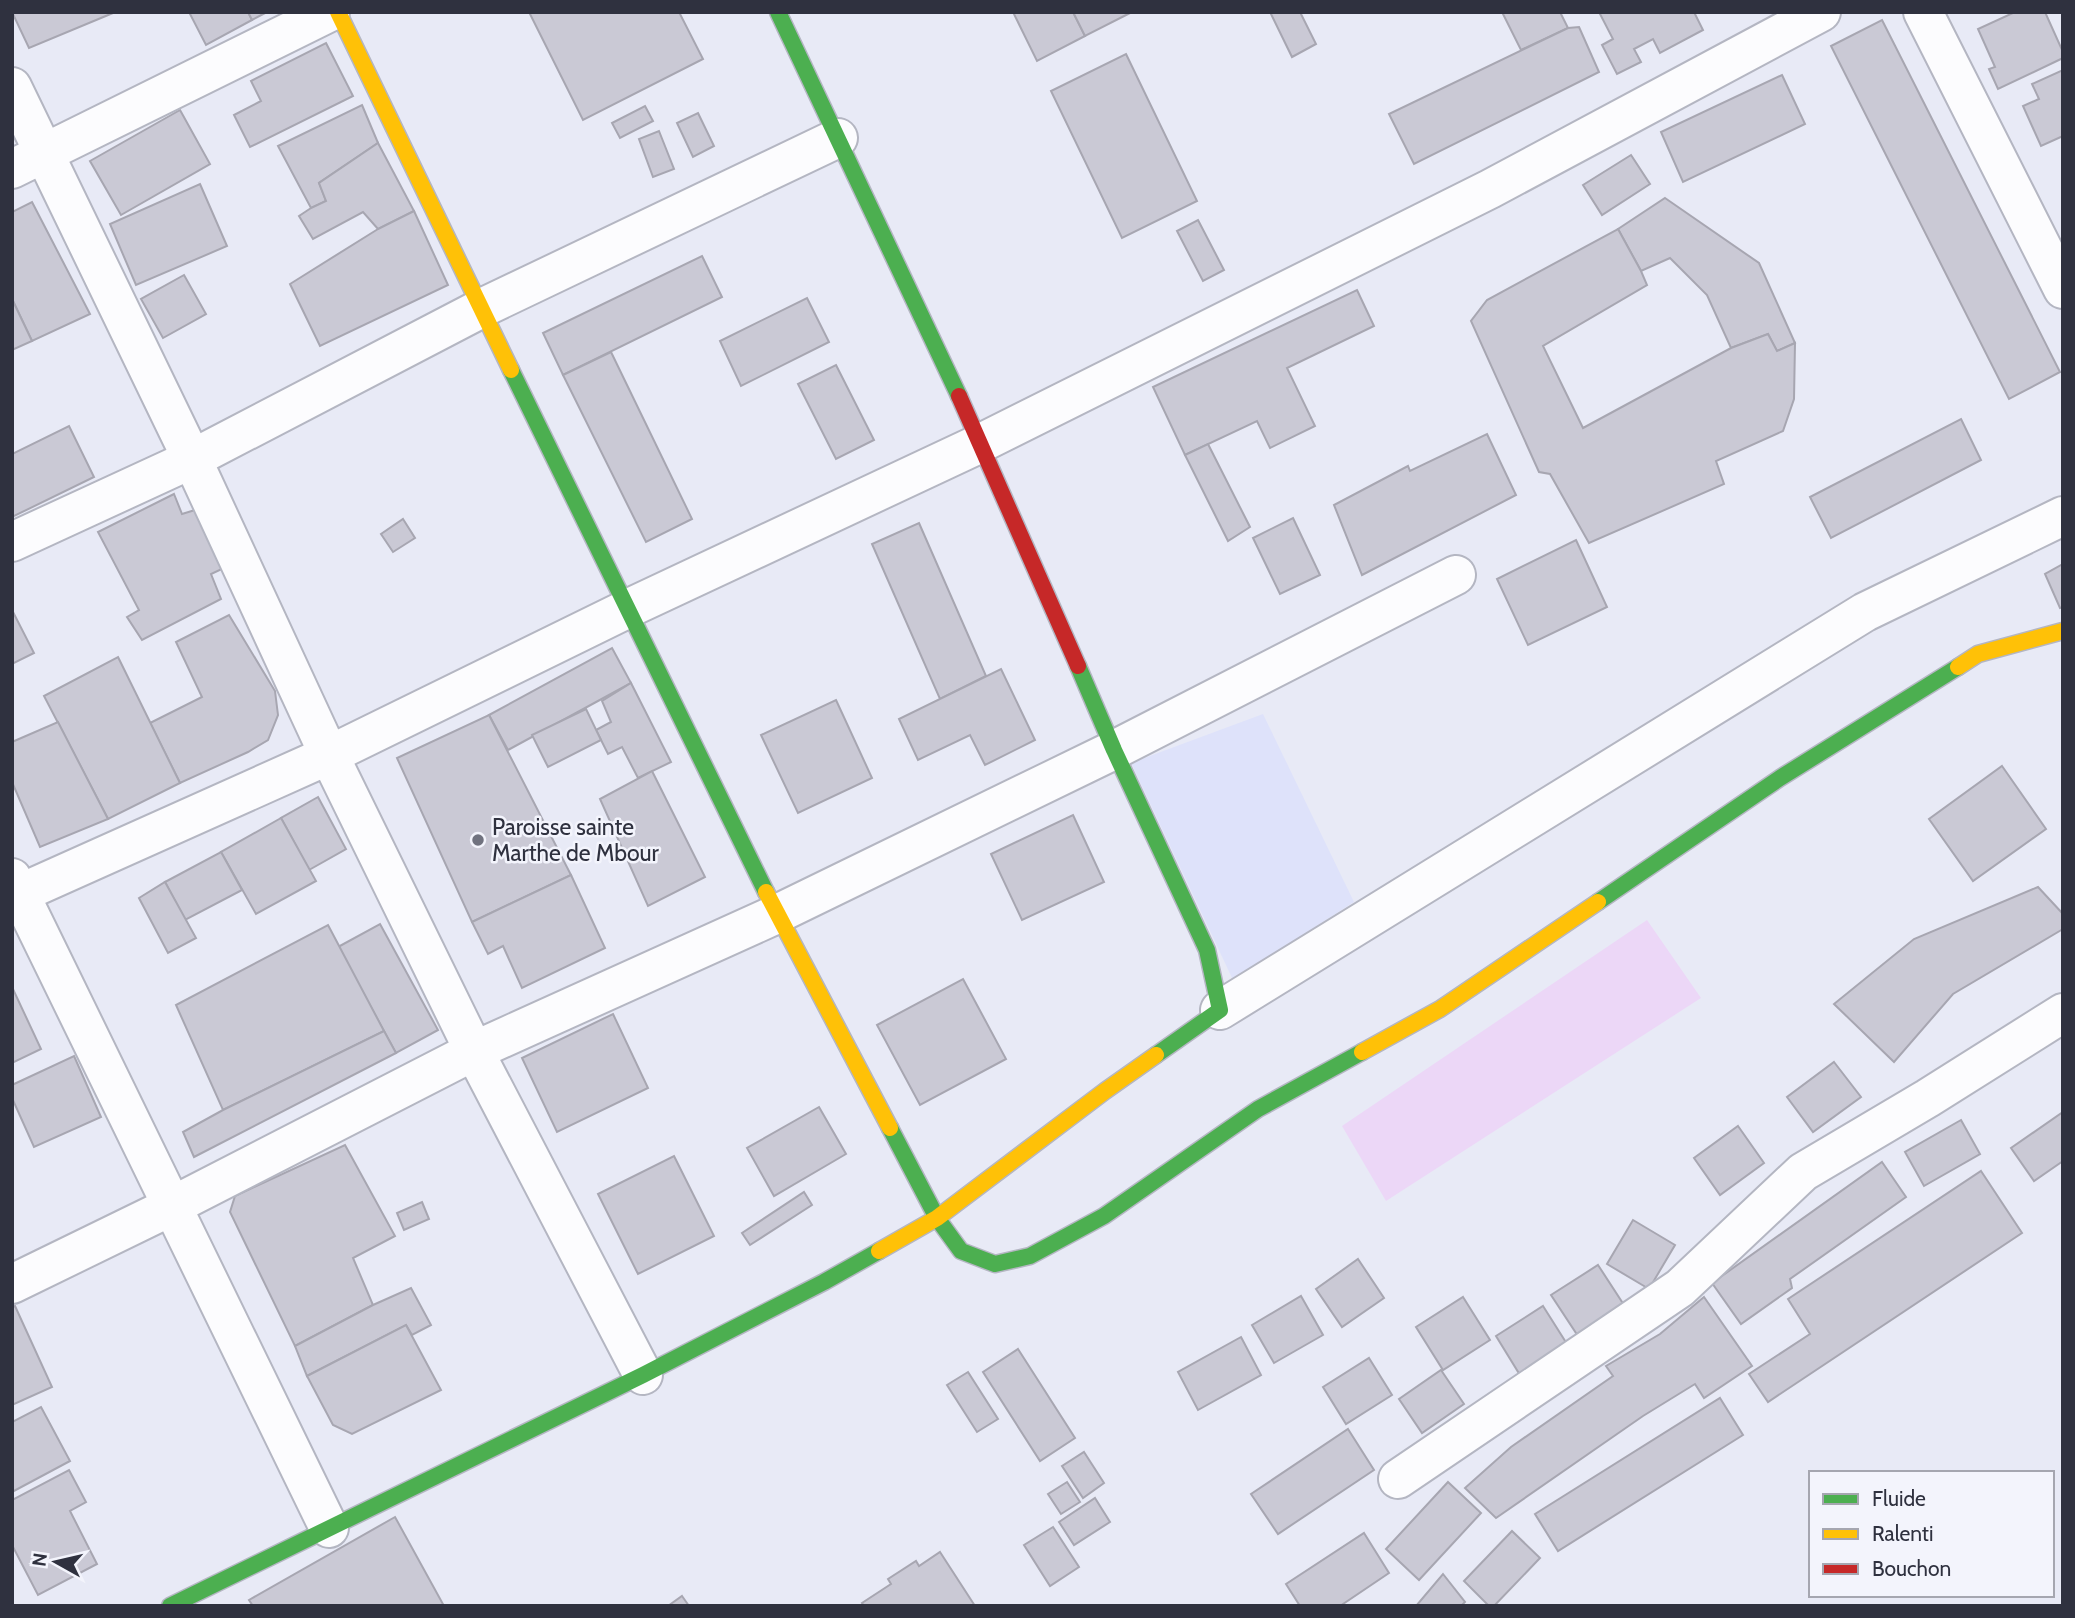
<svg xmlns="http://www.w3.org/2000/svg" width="2075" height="1618" viewBox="0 0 2075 1618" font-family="Cabin,sans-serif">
  <rect width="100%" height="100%" fill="#e8eaf6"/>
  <!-- built -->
  <polygon fill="#dee2fa" points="1263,714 1354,902 1233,980 1131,763"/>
  <!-- green -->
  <polygon fill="#ecd7f7" points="1647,920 1701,998 1386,1201 1342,1126"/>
  <!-- building -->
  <g fill="#cac9d5" stroke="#a7a6b1" stroke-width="2">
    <polygon points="12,12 113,12 113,13 29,48"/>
    <polygon points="189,12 248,12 252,20 206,45"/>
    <polygon points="248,12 267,12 252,20"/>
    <polygon points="529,12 679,12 703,59 583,120"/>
    <polygon points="1013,12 1073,12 1085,36 1037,61"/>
    <polygon points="1073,12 1132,12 1085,36"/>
    <polygon points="1270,12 1300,12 1316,44 1292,57"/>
    <polygon points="1502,12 1560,12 1568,28 1521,50"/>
    <polygon points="1599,12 1694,12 1703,30 1660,53 1653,39 1634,49 1641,62 1617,74 1602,45 1613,39"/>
    <polygon points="2015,12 2045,12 2063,52 2063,58 1998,89 1989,69 1995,67 1978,29"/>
    <polygon points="1882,20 2060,372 2009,399 1831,46"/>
    <polygon points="1579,27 1599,72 1414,164 1389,114 1568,28"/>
    <polygon points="326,43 353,96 250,147 234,115 261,101 251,81"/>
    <polygon points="1126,54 1197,201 1122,238 1051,91"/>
    <polygon points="2063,70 2063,136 2041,146 2023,106 2039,99 2032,84"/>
    <polygon points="1782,75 1805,124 1683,182 1661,132"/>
    <polygon points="362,105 378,143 319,183 326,201 311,208 278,146"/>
    <polygon points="645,106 653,121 620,138 612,123"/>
    <polygon points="180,110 210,164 121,215 90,161"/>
    <polygon points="698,113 714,146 693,157 677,123"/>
    <polygon points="659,131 674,169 653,177 639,139"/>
    <polygon points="378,143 414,211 378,229 363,212 313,239 299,216 311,208 326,201 319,183"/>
    <polygon points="1631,155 1650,184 1602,215 1583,185"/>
    <polygon points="200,184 227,246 136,285 110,224"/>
    <polygon points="1665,198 1759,263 1795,343 1777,351 1768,334 1731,348 1707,295 1670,258 1641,271 1618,229"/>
    <polygon points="32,202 90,314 32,341 12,299 12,212"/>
    <polygon points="414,211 448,285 320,346 290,284 378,229"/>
    <polygon points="1198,220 1224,270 1203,281 1177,231"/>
    <polygon points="1618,229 1641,271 1647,285 1543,346 1583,428 1731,348 1768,334 1777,351 1795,343 1794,399 1783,431 1716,461 1724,484 1589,543 1550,474 1539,472 1471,321 1487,300"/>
    <polygon points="702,256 722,297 563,375 543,333"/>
    <polygon points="184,275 206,314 163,338 141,299"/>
    <polygon points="1357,290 1374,326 1287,368 1315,426 1270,448 1257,421 1185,455 1153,387"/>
    <polygon points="807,298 829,342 741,386 720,341"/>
    <polygon points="12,299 32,341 12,350"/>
    <polygon points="611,352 692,519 646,542 563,375"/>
    <polygon points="836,365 874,440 836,459 798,384"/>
    <polygon points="1961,419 1981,460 1831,538 1810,497"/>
    <polygon points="69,426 94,477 12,517 12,454"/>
    <polygon points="1487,434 1516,495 1362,575 1334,505 1408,466 1410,471"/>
    <polygon points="1208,444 1250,527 1228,541 1185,455"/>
    <polygon points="174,494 182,514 195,510 224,568 211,574 221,599 142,640 127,617 139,610 98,532"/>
    <polygon points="1293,518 1320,575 1280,594 1253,538"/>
    <polygon points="403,519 415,538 393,552 381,534"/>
    <polygon points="919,523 986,676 940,699 872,544"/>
    <polygon points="1576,540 1607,607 1528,645 1497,579"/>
    <polygon points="2063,564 2063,607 2060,608 2045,574"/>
    <polygon points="12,610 34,653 12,664"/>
    <polygon points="229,615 275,691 278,715 268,740 248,752 180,783 150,723 202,697 176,642"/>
    <polygon points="612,648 631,683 508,750 489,715"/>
    <polygon points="118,657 180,783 108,819 44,696"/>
    <polygon points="1001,669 1035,740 985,765 970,735 918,760 899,719"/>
    <polygon points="631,683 671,762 638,778 622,747 608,754 596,730 611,722 602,701"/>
    <polygon points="836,700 872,778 798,813 761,735"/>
    <polygon points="586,709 601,740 548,767 532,735"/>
    <polygon points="489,715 571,875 472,922 397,758"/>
    <polygon points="58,722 108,819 40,847 12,782 12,742"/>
    <polygon points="2002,766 2046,829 1973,881 1929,819"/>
    <polygon points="652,771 705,877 648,906 600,799"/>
    <polygon points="318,797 346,849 309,870 281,818"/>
    <polygon points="1073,815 1104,882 1022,920 991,854"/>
    <polygon points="281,818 316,881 256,914 221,852"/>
    <polygon points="221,852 242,890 185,920 165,882"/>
    <polygon points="571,875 605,948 522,988 503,946 488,954 472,922"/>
    <polygon points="165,882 196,938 168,953 139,898"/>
    <polygon points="2038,887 2063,914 2063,929 1953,994 1894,1062 1834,1004 1914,939"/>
    <polygon points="380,924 438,1030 396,1053 338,947"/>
    <polygon points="328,925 384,1031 223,1110 176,1005"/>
    <polygon points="963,979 1006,1059 920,1105 877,1025"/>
    <polygon points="12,987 41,1049 12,1063"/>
    <polygon points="613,1014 648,1088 557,1132 522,1058"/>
    <polygon points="384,1031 396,1053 194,1157 183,1132 223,1110"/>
    <polygon points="74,1056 101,1117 34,1147 12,1098 12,1085"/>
    <polygon points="1834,1062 1861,1097 1813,1132 1787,1097"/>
    <polygon points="819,1107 846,1154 774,1196 747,1148"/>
    <polygon points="2063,1112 2063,1161 2034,1181 2011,1148"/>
    <polygon points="1961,1120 1980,1154 1924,1186 1905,1152"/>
    <polygon points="1738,1126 1764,1163 1720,1195 1694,1158"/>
    <polygon points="345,1145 395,1236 353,1258 373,1305 295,1346 230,1212 235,1196"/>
    <polygon points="674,1156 714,1236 638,1274 598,1194"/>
    <polygon points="1882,1162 1906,1197 1790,1279 1792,1288 1741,1324 1712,1283"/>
    <polygon points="1981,1171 2022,1233 1768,1402 1749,1374 1810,1334 1788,1299"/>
    <polygon points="804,1192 812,1205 750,1245 742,1233"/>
    <polygon points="422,1202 429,1219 404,1230 397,1213"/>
    <polygon points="1633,1220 1675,1245 1649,1289 1607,1264"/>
    <polygon points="1358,1259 1384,1298 1342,1327 1316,1289"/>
    <polygon points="1598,1265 1624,1305 1578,1336 1551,1295"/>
    <polygon points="411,1288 431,1325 412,1335 406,1325 307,1376 295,1346 373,1305"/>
    <polygon points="1301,1296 1323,1335 1274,1363 1252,1325"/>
    <polygon points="1463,1297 1490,1340 1443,1370 1416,1327"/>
    <polygon points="1704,1297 1752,1366 1704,1398 1695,1384 1643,1416 1496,1518 1465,1488 1511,1447 1613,1376 1606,1366 1660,1334"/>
    <polygon points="15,1306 52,1387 12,1405 12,1307"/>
    <polygon points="1543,1306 1567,1344 1520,1375 1496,1336"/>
    <polygon points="406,1325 441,1390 352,1434 333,1425 307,1376"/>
    <polygon points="1241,1337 1261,1375 1198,1410 1178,1372"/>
    <polygon points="1018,1349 1075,1438 1040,1461 983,1372"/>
    <polygon points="1369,1358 1392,1395 1346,1424 1323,1387"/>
    <polygon points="1441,1370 1464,1404 1422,1433 1399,1399"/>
    <polygon points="968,1372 998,1419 977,1432 947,1385"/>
    <polygon points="1720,1398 1743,1435 1558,1551 1535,1514"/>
    <polygon points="41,1407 70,1461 12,1492 12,1422"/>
    <polygon points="1348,1429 1374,1470 1278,1534 1251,1494"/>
    <polygon points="1084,1452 1104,1483 1083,1498 1062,1466"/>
    <polygon points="69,1470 86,1502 70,1511 97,1564 38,1595 12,1545 12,1500"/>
    <polygon points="1067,1482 1080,1502 1061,1514 1048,1494"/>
    <polygon points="1448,1482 1481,1513 1419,1580 1386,1549"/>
    <polygon points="1095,1498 1110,1522 1074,1545 1059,1522"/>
    <polygon points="395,1517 444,1606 253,1606 249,1600"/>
    <polygon points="1053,1527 1079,1567 1050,1586 1024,1545"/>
    <polygon points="1512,1531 1540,1558 1494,1606 1489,1606 1464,1581"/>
    <polygon points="1364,1533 1389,1573 1340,1606 1300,1606 1286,1584"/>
    <polygon points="940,1552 975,1606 864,1606 862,1603 891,1584 888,1579 916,1561 919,1566"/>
    <polygon points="1443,1574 1465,1602 1461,1606 1416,1606"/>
    <polygon points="682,1596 689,1606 668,1606"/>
  </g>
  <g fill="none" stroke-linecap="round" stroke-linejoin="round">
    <defs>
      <g id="street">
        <polyline points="1923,12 2063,289"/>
        <polyline points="12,87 192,459 329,755 474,1051 643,1375"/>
        <polyline points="12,169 330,12"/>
        <polyline points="12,542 192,459 482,308 838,138"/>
        <polyline points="12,878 329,1528"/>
        <polyline points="12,897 329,755 627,609 981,443 1490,189 1821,12"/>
        <polyline points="1220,1010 1865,612 2063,516"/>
        <polyline points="12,1284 172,1206 474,1051 777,914 1114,750 1456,575"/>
        <polyline points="1398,1479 1680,1288 1803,1172 1928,1098 2063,1013"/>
      </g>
      <g id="fast">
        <polyline points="778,12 959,396"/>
        <polyline points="511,370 766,892"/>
        <polyline points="1078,666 1114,750 1207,950 1220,1010 1156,1055"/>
        <polyline points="1598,902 1780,778 1958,667"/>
        <polyline points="890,1128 937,1218 961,1251 995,1264 1030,1256 1104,1216 1258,1109 1362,1052"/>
        <polyline points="170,1606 643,1375 824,1282 879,1251"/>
      </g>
      <g id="slow">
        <polyline points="338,12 511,370"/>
        <polyline points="1958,667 1978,654 2063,631"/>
        <polyline points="766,892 890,1128"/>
        <polyline points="1362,1052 1440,1009 1598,902"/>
        <polyline points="879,1251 937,1218 1105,1091 1156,1055"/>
      </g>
      <polyline id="jam" points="959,396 1078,666"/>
    </defs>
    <!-- street casing -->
    <use href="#street" stroke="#b4b6c2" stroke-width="42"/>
    <!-- fast casing -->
    <use href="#fast" stroke="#b4b6c2" stroke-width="19"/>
    <!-- slow casing -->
    <use href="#slow" stroke="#b4b6c2" stroke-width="19"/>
    <!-- jam casing -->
    <use href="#jam" stroke="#b4b6c2" stroke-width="19"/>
    <!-- street -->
    <use href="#street" stroke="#fcfcfe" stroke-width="38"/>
    <!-- fast -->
    <use href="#fast" stroke="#4caf50" stroke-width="16"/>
    <!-- slow -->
    <use href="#slow" stroke="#ffc107" stroke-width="16"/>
    <!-- jam -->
    <use href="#jam" stroke="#c62828" stroke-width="16"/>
  </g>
  <!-- markers -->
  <circle fill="#70727f" stroke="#f3f4fc" stroke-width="2.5" cx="478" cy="840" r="7"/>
  <g text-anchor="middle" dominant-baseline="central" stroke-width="5" stroke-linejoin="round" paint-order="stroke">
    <!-- poi labels -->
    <g font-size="23" fill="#2f313f" stroke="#f3f4fc" text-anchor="start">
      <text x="492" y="827">Paroisse sainte<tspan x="492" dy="26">Marthe de Mbour</tspan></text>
    </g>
  </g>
  <!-- border -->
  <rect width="2075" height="1618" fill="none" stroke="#2f313f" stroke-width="28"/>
  <!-- legend -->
  <rect x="1809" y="1471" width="245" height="126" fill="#f3f4fc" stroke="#a5a6b0" stroke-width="2"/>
  <rect x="1823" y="1494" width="35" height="10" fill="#4caf50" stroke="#a5a6b0" stroke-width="2"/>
  <text x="1872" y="1506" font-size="21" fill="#2f313f">Fluide</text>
  <rect x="1823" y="1529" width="35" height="10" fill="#ffc107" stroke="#a5a6b0" stroke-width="2"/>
  <text x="1872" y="1541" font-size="21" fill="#2f313f">Ralenti</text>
  <rect x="1823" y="1564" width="35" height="10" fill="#c62828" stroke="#a5a6b0" stroke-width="2"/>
  <text x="1872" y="1576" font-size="21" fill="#2f313f">Bouchon</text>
  <!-- north arrow -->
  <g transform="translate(56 1562) rotate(278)" stroke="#f3f4fc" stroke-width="5" paint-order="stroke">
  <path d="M0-5L12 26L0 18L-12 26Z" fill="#2f313f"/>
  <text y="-10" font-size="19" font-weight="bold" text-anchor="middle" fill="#2f313f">N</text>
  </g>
</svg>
